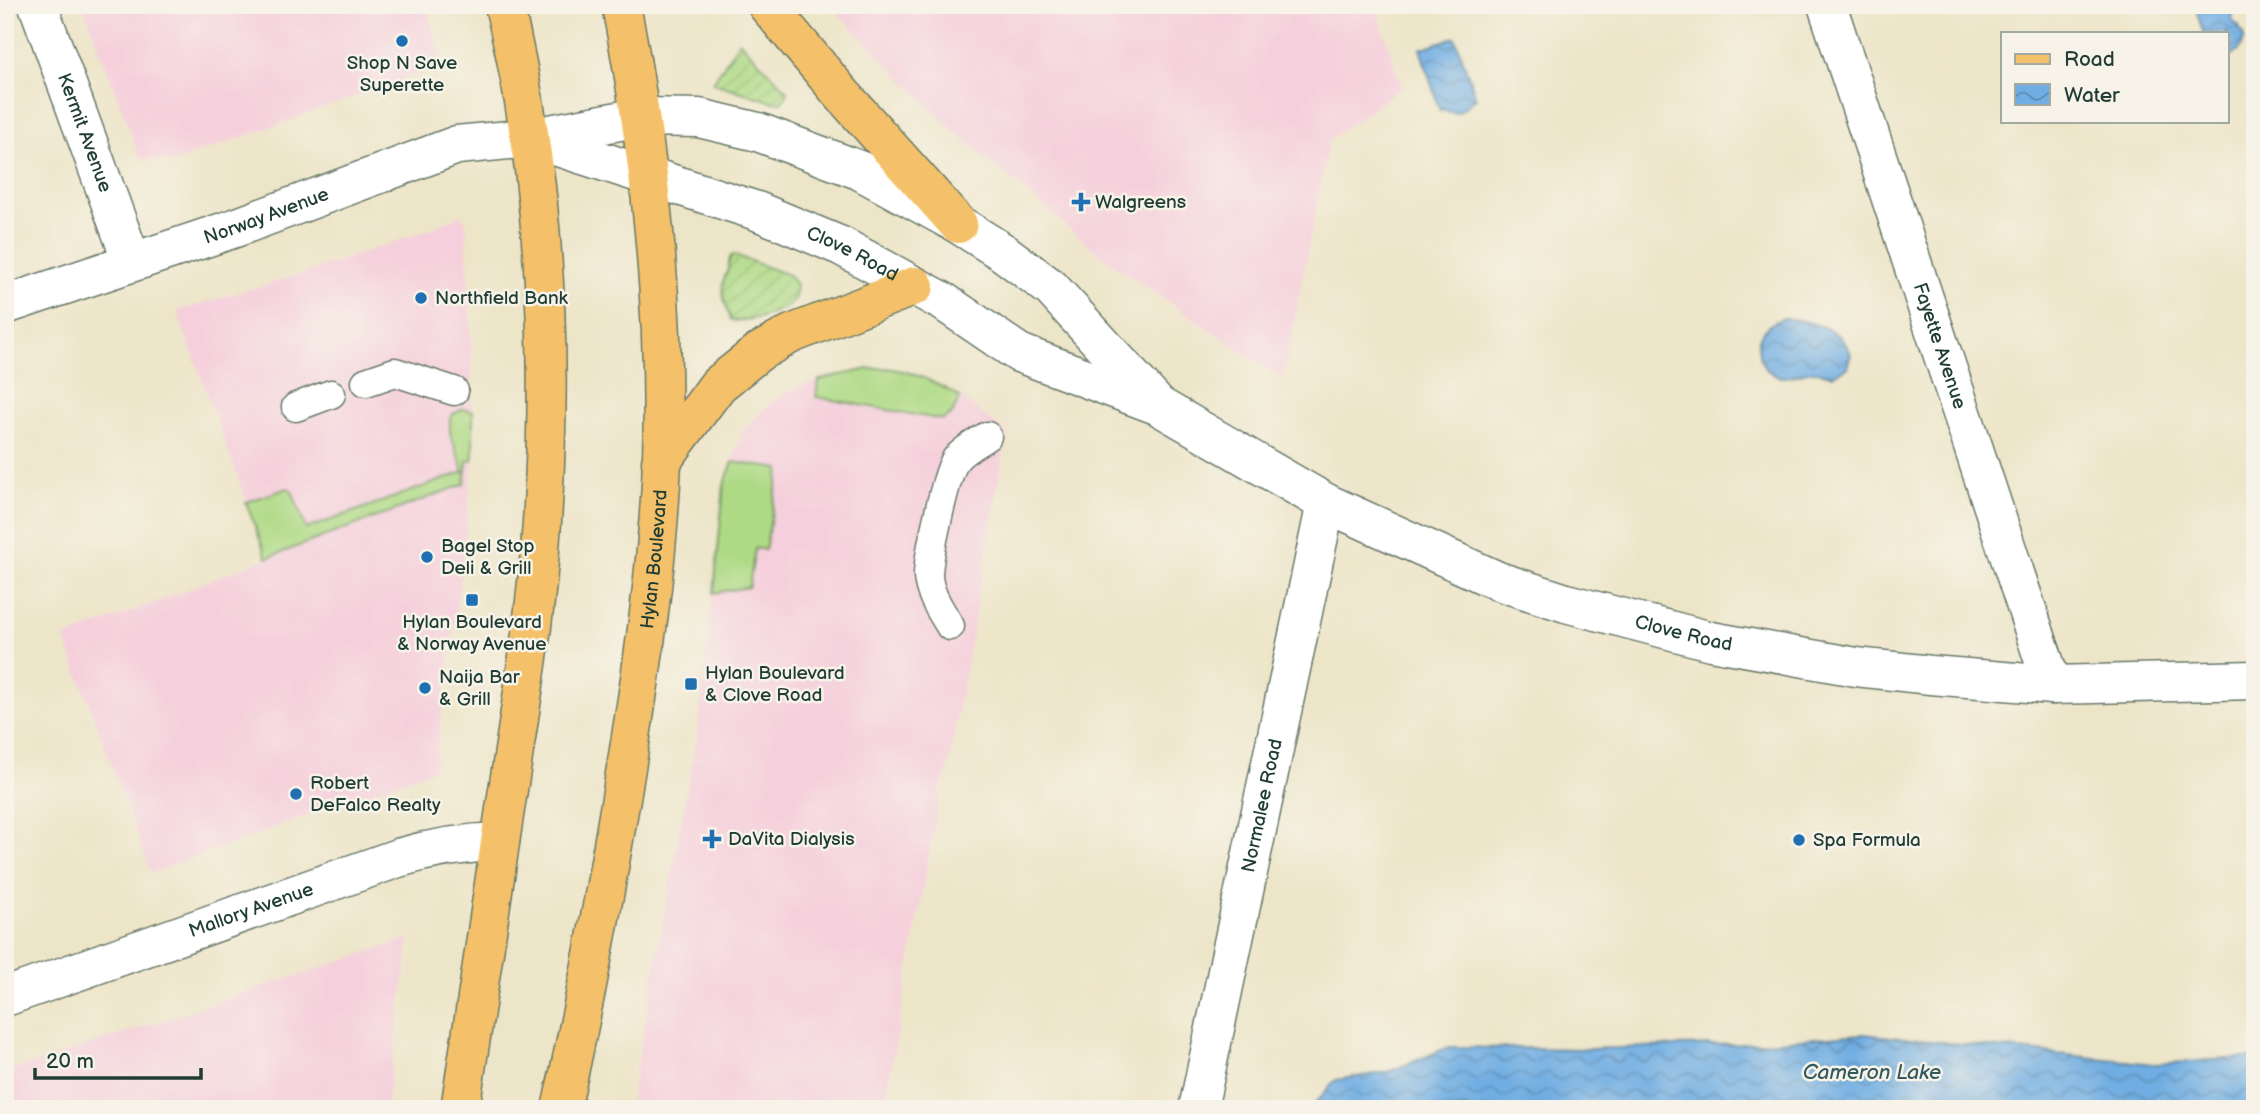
<svg xmlns="http://www.w3.org/2000/svg" width="2260" height="1114" viewBox="0 0 2260 1114" font-family="'Balsamiq Sans',sans-serif">
  <defs>
    <pattern id="garden-furrows" width="10" height="10" patternUnits="userSpaceOnUse" patternTransform="scale(1.75)"><rect width="10" height="10" fill="#afda85"/><path d="M-1 1l2-2M0 10L10 0M9 11l2-2" fill="none" stroke="#96bc73"/></pattern>
    <pattern id="water-waves" width="16" height="10" patternUnits="userSpaceOnUse" patternTransform="scale(1.75)"><rect width="16" height="10" fill="#70ade2"/><path d="M0 5q4-4 8 0t8 0" fill="none" stroke="#5b8eb8"/></pattern>
  </defs>
  <rect width="100%" height="100%" fill="#f7f3e8"/>
  <filter id="ink" filterUnits="userSpaceOnUse"><feTurbulence type="fractalNoise" baseFrequency=".0143" numOctaves="2"/><feDisplacementMap in="SourceGraphic" scale="14" xChannelSelector="R" yChannelSelector="G"/><feConvolveMatrix kernelMatrix="1 2 1 2 8 2 1 2 1" color-interpolation-filters="sRGB"/></filter>
  <filter id="wash" filterUnits="userSpaceOnUse"><feTurbulence type="fractalNoise" baseFrequency=".00686" numOctaves="4" result="noise"/><feDisplacementMap in="SourceGraphic" scale="28" xChannelSelector="R" yChannelSelector="G"/><feGaussianBlur stdDeviation="1.57" result="paint"/><feColorMatrix in="noise" values="0 0 0 0 0 0 0 0 0 0 0 0 0 0 0 0 0 1.4 0 .05"/><feComposite in="paint" operator="in"/></filter>
  <g filter="url(#wash)">
    <rect width="100%" height="100%" fill="#ede5c8"/>
    <!-- built -->
    <g fill="#f5cfdb">
      <polygon points="83,5 426,5 443,65 173,162 140,158"/>
      <polygon points="848,5 1375,5 1402,87 1329,140 1283,379 1109,262 956,133 839,15"/>
      <polygon points="459,216 463,217 466,225 472,362 473,460 461,577 434,769 151,873 65,638 267,558 177,311 301,274 429,230"/>
      <polygon points="886,368 905,371 937,384 960,397 1007,433 947,774 941,787 884,1109 629,1109 698,730 724,485 727,473 745,428 770,404 785,393 819,380 868,369"/>
      <polygon points="410,938 386,1109 5,1109 5,1073"/>
    </g>
    <!-- grass -->
    <g fill="#afda85" stroke="#678c5c" stroke-width="2">
      <path d="M886,368c28,3 50,15 74,29l-8,17 -9,6 -127,-23 3,-17 49,-11z"/>
      <polygon points="463,409 473,411 473,460 467,461 465,484 267,558 246,502 288,488 292,491 306,529 464,472 450,433 450,419 453,414"/>
      <polygon points="733,462 780,469 765,550 755,548 749,587 714,593 724,485"/>
    </g>
    <!-- garden -->
    <g fill="url(#garden-furrows)" stroke="#678c5c" stroke-width="2">
      <polygon points="739,41 787,90 786,97 781,102 773,102 713,83"/>
      <path d="M734,255l55,20 7,10c1,6 0,11 -4,17 -8,10 -48,22 -61,18 -6,-18 -13,-30 -4,-48 2,-5 1,-11 4,-16z"/>
    </g>
    <!-- water -->
    <g fill="url(#water-waves)" stroke="#48758b" stroke-width="2">
      <path d="M2195,5h33l6,18 4,2 6,12c-1,11 -6,17 -17,19v-23h-24z"/>
      <path d="M1455,37l21,61c-12,8 -16,21 -33,11l-3,2 -20,-62z"/>
      <path d="M1784,318c26,3 57,9 67,36l-4,14 -14,7c-6,0 -11,-3 -16,-4 -13,-1 -26,9 -39,5 -19,-6 -26,-32 -13,-47 5,-6 12,-8 19,-11z"/>
      <polygon points="1863,1034 2155,1064 2255,1057 2255,1109 1310,1109 1336,1080 1388,1072 1449,1047 1588,1049 1740,1044"/>
    </g>
  </g>
  <g filter="url(#ink)">
    <g fill="none" stroke-linecap="round" stroke-linejoin="round">
      <defs>
        <g id="service">
          <polyline points="366,382 395,372 454,391"/>
          <polyline points="296,407 331,394"/>
          <path d="M950,626c-9,-15 -21,-32 -22,-50 0,-19 18,-103 28,-117 7,-9 21,-16 31,-23"/>
        </g>
        <g id="minor">
          <path id="s1" d="M38,5l94,257"/>
          <path id="s2" d="M1827,5l225,680"/>
          <path id="s3" d="M5,305l230,-77 222,-83 73,-7"/>
          <path id="s4" d="M5,997l393,-139c34,-10 66,-15 102,-16"/>
          <path id="s5" d="M1198,1109l128,-606"/>
        </g>
        <g id="tertiary">
          <polyline points="534,137 640,117 699,118 758,132 859,170 958,224 1004,253 1051,288 1154,401"/>
          <path id="s6" d="M530,138l227,73 84,35 103,56 75,51 138,52 169,98 172,78 68,22 145,38 145,26 75,8 121,10 203,-5"/>
        </g>
        <g id="primary">
          <polyline points="767,5 840,92 958,224"/>
          <polyline points="661,462 718,385 759,352 791,334 915,286"/>
          <path d="M460,1109c14,-89 27,-177 40,-266 14,-97 32,-195 40,-293 14,-180 7,-370 -36,-545"/>
          <path id="s7" d="M561,1109c26,-115 47,-231 66,-347 16,-99 31,-199 35,-300 4,-151 -12,-309 -41,-457"/>
        </g>
      </defs>
      <!-- service casing -->
      <use href="#service" stroke="#677868" stroke-width="31"/>
      <!-- minor casing -->
      <use href="#minor" stroke="#677868" stroke-width="41"/>
      <!-- tertiary casing -->
      <use href="#tertiary" stroke="#677868" stroke-width="41"/>
      <!-- primary casing -->
      <use href="#primary" stroke="#677868" stroke-width="41"/>
      <!-- service -->
      <use href="#service" stroke="#fff" stroke-width="28"/>
      <!-- minor -->
      <use href="#minor" stroke="#fff" stroke-width="38"/>
      <!-- tertiary -->
      <use href="#tertiary" stroke="#fff" stroke-width="38"/>
      <!-- primary -->
      <use href="#primary" stroke="#f4c16a" stroke-width="38"/>
    </g>
  </g>
  <!-- markers -->
  <g fill="#1f6fb2" stroke="#f7f3e8" stroke-width="2.5">
    <circle cx="402" cy="41" r="7"/>
    <path d="M1077.5 191.5h7v7h7v7h-7v7h-7v-7h-7v-7h7z"/>
    <circle cx="421" cy="298" r="7"/>
    <circle cx="427" cy="557" r="7"/>
    <rect x="465" y="593" width="14" height="14" rx="3.5"/>
    <rect x="684" y="677" width="14" height="14" rx="3.5"/>
    <circle cx="425" cy="688" r="7"/>
    <circle cx="296" cy="794" r="7"/>
    <path d="M708.5 828.5h7v7h7v7h-7v7h-7v-7h-7v-7h7z"/>
    <circle cx="1799" cy="840" r="7"/>
  </g>
  <g text-anchor="middle" dominant-baseline="central" stroke-width="5" stroke-linejoin="round" paint-order="stroke">
    <!-- poi labels -->
    <g font-size="19" fill="#1f3d34" stroke="#f7f3e8" text-anchor="start">
      <text x="402" y="63" text-anchor="middle">Shop N Save<tspan x="402" dy="22">Superette</tspan></text>
      <text x="1095" y="202">Walgreens</text>
      <text x="435" y="298">Northfield Bank</text>
      <text x="441" y="546">Bagel Stop<tspan x="441" dy="22">Deli &amp; Grill</tspan></text>
      <text x="472" y="622" text-anchor="middle">Hylan Boulevard<tspan x="472" dy="22">&amp; Norway Avenue</tspan></text>
      <text x="705" y="673">Hylan Boulevard<tspan x="705" dy="22">&amp; Clove Road</tspan></text>
      <text x="439" y="677">Naija Bar<tspan x="439" dy="22">&amp; Grill</tspan></text>
      <text x="310" y="783">Robert<tspan x="310" dy="22">DeFalco Realty</tspan></text>
      <text x="728" y="839">DaVita Dialysis</text>
      <text x="1813" y="840">Spa Formula</text>
    </g>
    <!-- street labels -->
    <g font-size="19" fill="#1f3d34" stroke="#f7f3e8">
      <text stroke="none"><textPath href="#s1" startOffset="136">Kermit Avenue</textPath></text>
      <text stroke="none"><textPath href="#s3" startOffset="276">Norway Avenue</textPath></text>
      <text stroke="none"><textPath href="#s6" startOffset="343">Clove Road</textPath></text>
      <text stroke="none"><textPath href="#s2" startOffset="359">Fayette Avenue</textPath></text>
      <text stroke="none"><textPath href="#s7" startOffset="558">Hylan Boulevard</textPath></text>
      <text stroke="none"><textPath href="#s6" startOffset="1262">Clove Road</textPath></text>
      <text stroke="none"><textPath href="#s5" startOffset="310">Normalee Road</textPath></text>
      <text stroke="none"><textPath href="#s4" startOffset="261">Mallory Avenue</textPath></text>
    </g>
    <!-- water labels -->
    <g font-size="21" font-style="italic" fill="#335960" stroke="#f7f3e8">
      <text x="1872" y="1072">Cameron Lake</text>
    </g>
  </g>
  <!-- margin -->
  <rect width="2260" height="1114" fill="none" stroke="#f7f3e8" stroke-width="28"/>
  <!-- legend -->
  <rect x="2001" y="32" width="228" height="91" fill="#f7f3e8" stroke="#a1aaa0" stroke-width="2"/>
  <rect x="2015" y="54" width="35" height="10" fill="#f4c16a" stroke="#a1aaa0" stroke-width="2"/>
  <text x="2064" y="66" font-size="21" fill="#1f3d34">Road</text>
  <rect x="2015" y="84" width="35" height="21" fill="url(#water-waves)" stroke="#a1aaa0" stroke-width="2"/>
  <text x="2064" y="102" font-size="21" fill="#1f3d34">Water</text>
  <!-- scale -->
  <path d="M35 1068v10h166v-10" fill="none" stroke="#1f3d34" stroke-width="3.5"/>
  <text x="46" y="1068" font-size="21" fill="#1f3d34" stroke="#f7f3e8" stroke-width="5" paint-order="stroke">20 m</text>
</svg>
